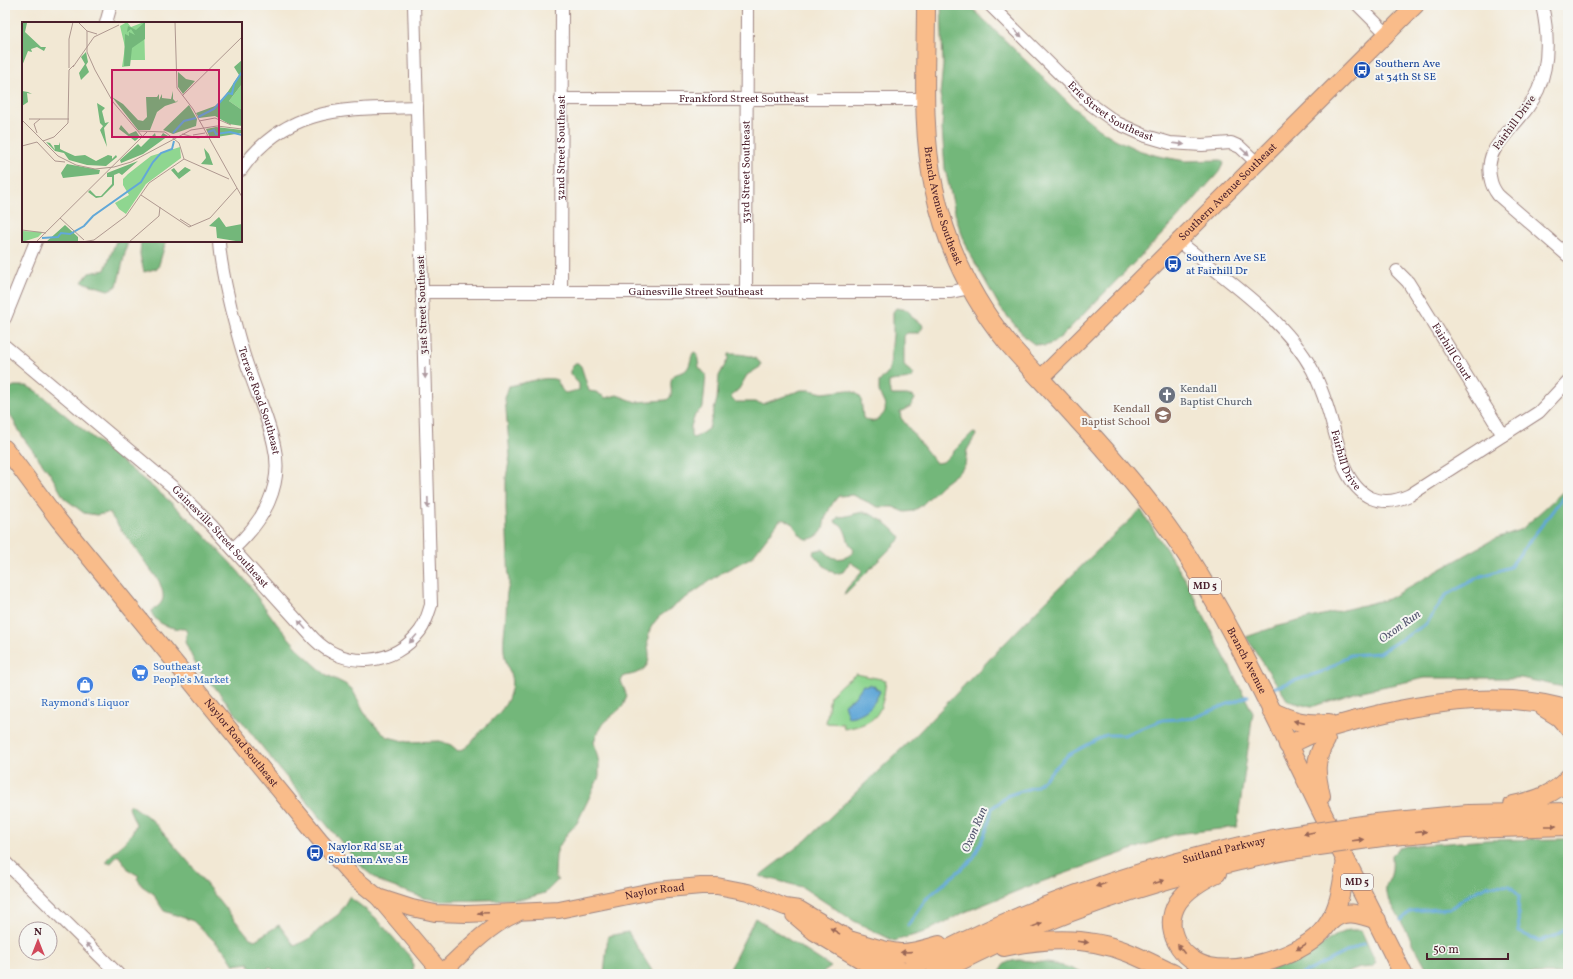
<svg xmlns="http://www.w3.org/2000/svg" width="1573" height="979" viewBox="0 0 1573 979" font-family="Vollkorn,serif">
  <rect width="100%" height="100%" fill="#f6f6f2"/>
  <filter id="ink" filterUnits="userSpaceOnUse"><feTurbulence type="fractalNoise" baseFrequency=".025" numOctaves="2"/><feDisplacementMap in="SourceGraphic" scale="8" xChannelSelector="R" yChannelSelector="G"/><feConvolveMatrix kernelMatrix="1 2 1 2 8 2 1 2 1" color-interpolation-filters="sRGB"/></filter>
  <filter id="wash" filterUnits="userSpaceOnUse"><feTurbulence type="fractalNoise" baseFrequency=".012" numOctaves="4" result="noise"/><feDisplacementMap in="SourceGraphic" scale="16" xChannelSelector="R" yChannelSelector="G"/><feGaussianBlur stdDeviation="0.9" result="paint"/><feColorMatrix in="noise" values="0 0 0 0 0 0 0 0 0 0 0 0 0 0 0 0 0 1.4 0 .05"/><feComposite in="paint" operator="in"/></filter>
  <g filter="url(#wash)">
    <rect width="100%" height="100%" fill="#f2e8d4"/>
    <!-- green -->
    <path fill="#8fd690" stroke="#6c7a5e" d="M856,674l30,6c-4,33 -7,43 -42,49l-1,-5 -17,-1 4,-27 11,-11z"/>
    <!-- forest -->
    <g fill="#73b77a" stroke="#5e6b52">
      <polygon points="941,5 969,5 1073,107 1099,129 1115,139 1138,150 1158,156 1185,161 1221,160 1224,162 1219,172 1174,222 1063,335 1053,343 1045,346 1034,344 1026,338 1001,309 969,252 958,224 945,169 942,128 943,110 940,95 943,65"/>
      <polygon points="116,241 128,241 117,286 108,290 82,282 89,273 105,270"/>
      <polygon points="141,241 166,241 158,268 144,272 140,255"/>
      <path d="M896,308l12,2 5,8 9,6 1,3 -4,6h-12l-3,3v28l1,3 9,7c-4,9 -17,4 -25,8v7l3,6h15l7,2 1,2 -4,7 -11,6 1,6 35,45 7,-1 28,-28 4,-1 1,2 -9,15 -2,15 -6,7 -17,13 -21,21 -8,5 -8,1 -12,-5h-15l-25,-12 -14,1c-6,5 -11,15 -14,23 -1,4 -1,9 -3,12 -3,5 -11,9 -16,8 -10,-3 -11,-22 -26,-19l-28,37 -29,15 -63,44c-6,6 -12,14 -12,22 -1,6 1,11 1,16 1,17 -12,20 -25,22l-3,5 6,15 -4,10 -19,17 -8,13 -2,6 5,21v14l-22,46 -10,11 -9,14 -2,7 -1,19 1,4 2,2 -13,13 -22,6 -80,2 -19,-3 -36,-13 -9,-4 -15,-12 -82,-97 -69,-87 -13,-13 -6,-11 -9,-19 2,-10 -2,-3c-12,0 -30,-4 -34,-18 15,-9 14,-14 8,-30l-50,-68 -13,2 -12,-2 -20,-15 -13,-23 -27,-36 -19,-33v-15l9,-5h13l9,5 130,107 28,26 43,46 14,17 4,7 22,30 24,28 24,22 20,10 7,5 14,26 16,18 6,4 20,5 32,-1 11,4 7,6c12,-3 17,-14 25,-22 11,-11 23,-20 27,-36 5,-15 -2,-22 -5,-35 -3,-15 0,-29 1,-43 1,-11 -1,-20 3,-30l-3,-77v-30l4,-22 -5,-58 4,-12c12,-2 38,-11 48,-6l5,10 3,3 14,-3v-6l-9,-10v-3l5,-8h3l3,3 8,25 7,1 10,6 11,-3 19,7 30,-2c10,-4 2,-14 6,-22 3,-6 10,-4 14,-8 5,-5 4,-11 7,-17l2,-1 2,2 2,13 7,8 -3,32 -8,8 -4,11v10l2,2 5,-2 11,-8 8,-29 2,-23 9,-17v-5c11,0 27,0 33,10l-1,3 -13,8 -8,14 -8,7 1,3 3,3h20l8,2 38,-14h9l13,3 25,-3 8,3 5,5 2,20c5,3 9,5 15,1 14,-10 4,-16 1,-28 0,-3 0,-6 0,-9l10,-11 1,-5 3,-31v-23z"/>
      <polygon points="1568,487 1568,688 1521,678 1425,678 1357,692 1311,707 1288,701 1246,637 1278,626 1388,599 1494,539 1522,529"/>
      <polygon points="1141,510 1185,579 1253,713 1237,827 1176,834 1027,887 965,912 925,932 894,941 854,921 802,887 759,876 805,841 917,734 1042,605 1102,546"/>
      <path d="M864,512c15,5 28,14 37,26l-57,57c2,-10 14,-15 18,-25l-12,-8 -7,10 -8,2 -12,-9 -10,-11 1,-3 8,-2c4,2 6,6 10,8 7,4 19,0 22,-7 -8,-7 -6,-19 -14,-26h-3l-2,-2 3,-5c10,0 17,-4 26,-5z"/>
      <path d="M130,804l22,16 39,45 34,43 25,30 5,2 24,-15 16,21 15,-8 14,-13 15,-11 10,-17 11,8 16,13 36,41 2,15h-137l-6,-6 -2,-1 -5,7h-12l-3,-11 -15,2 -9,-14 -32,-30 -29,-10 -8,-12 -2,-5 -12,-8 -5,-8 2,-2 -10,-6 -11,-15 -7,8h-4v-4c10,-10 25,-21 29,-35l-8,-18z"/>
      <path d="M1568,839v135h-138l-44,-80c-1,-12 2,-10 5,-19 2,-6 1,-14 1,-20l7,-7 8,-2 81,-6z"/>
      <polygon points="755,918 831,967 821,974 686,974 729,970"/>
      <polygon points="1349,930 1361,930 1376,963 1372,967 1360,968 1343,974 1267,974 1270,970 1306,954 1337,935"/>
      <polygon points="628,932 654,974 604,974 608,936"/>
      <path d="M1019,960c23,2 46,4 67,14h-85c-1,-11 8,-13 18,-14z"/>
    </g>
    <!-- water -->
    <path fill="#62a8d8" stroke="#566482" d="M869,684l7,3 -1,1 5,3c-6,15 -15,24 -32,26l-4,-13 10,-6 9,-13 5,1z"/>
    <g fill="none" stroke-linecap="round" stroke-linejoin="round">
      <!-- stream -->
      <g stroke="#62a8d8" stroke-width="3">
        <polyline points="1270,689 1327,670 1350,655 1379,653 1426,624 1446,595 1479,577 1510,567 1564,496 1568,493"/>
        <polyline points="1401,920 1411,911 1451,908 1467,896 1489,885 1510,886 1519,896 1518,914 1519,932 1539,941 1555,936 1568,928"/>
        <polyline points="908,925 926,899 973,859 987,829 992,808 1009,795 1037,786 1068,755 1106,735 1124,735 1163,720 1193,718 1248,696"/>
        <polyline points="1302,974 1364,943"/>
      </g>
    </g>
  </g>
  <g filter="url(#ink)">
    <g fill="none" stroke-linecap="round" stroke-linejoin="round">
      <defs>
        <g id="minor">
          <path id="s1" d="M990,5l99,98 28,20 29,13 24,7 32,2 29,-2 9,4 17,16"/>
          <polyline points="1358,5 1387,34"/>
          <path d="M1542,5c6,27 8,58 -4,85 -10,23 -30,38 -43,59 -6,9 -7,22 -4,32 1,5 4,10 7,14l70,61"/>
          <polyline points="106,23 111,5"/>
          <path id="s2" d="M561,99h365"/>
          <path d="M241,170c45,-65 106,-61 176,-63"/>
          <path id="s3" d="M219,241c1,23 7,46 12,68 6,22 11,44 19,64 8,24 19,48 24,72 10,41 -11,77 -41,104"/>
          <path id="s4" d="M1178,241c46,37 107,77 135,130 15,30 22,65 32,98 14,29 35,40 65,26l129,-83 29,-31"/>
          <path id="s5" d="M1397,271l11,11 95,153"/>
          <path id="s6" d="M422,292h529l19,-4"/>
          <path id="s7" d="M561,292l1,-287"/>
          <path id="s8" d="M746,292l1,-287"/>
          <polyline points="5,318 36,241"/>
          <path id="s9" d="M5,346l169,142 37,37 103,114c31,31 80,27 106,-8 6,-8 8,-17 11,-26l-17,-600"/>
          <polyline points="5,862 118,974"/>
        </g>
        <g id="major">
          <path id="s10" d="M1040,379l376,-374"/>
          <path id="s11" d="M5,448l52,70 263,322 32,36 26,21 64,76"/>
          <path id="s12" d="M378,897l34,11 23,5 31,1 93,-4 98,-20 44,-4h16l31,6 37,15 14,2 109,65"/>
          <polyline points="794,915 814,932 884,974"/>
          <path d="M441,974c21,-20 48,-49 75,-60"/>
        </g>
        <g id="highway">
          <path id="s13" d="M926,5c0,60 -5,124 8,183 12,56 37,110 73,154 23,27 48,52 71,78 44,48 87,98 120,153 42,70 77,144 113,217 30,62 62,123 92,184"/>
          <polyline points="1543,707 1559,717 1568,727"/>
          <path d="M1271,711c21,10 34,14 58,12"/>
          <path d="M1288,745c11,-5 22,-11 34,-15 71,-22 173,-44 246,-20"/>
          <path d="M1321,796c-5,-22 -8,-35 5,-56"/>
          <path d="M1513,805c21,-4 41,-10 55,-27"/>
          <polyline points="1376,823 1468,814 1568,812"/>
          <polyline points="1382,837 1465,829 1568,826"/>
          <path d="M1217,873c-15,7 -29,15 -39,29 -17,27 3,59 32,65 24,5 49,-2 71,-10 18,-7 38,-18 48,-35 12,-18 13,-41 17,-61"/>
          <path d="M1330,922c13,-14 30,-8 47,-2"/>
          <path d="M852,941c15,4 32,11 48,12 13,0 26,-4 39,-8"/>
          <path d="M1004,947c41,-9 85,-11 125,6 15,6 30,14 45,21"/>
          <path id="s14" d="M901,974c120,-67 248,-110 382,-137"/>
          <path d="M935,974c112,-60 232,-100 356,-124"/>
        </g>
      </defs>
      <!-- minor casing -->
      <use href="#minor" stroke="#9e8480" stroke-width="14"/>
      <!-- major casing -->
      <use href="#major" stroke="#9e8480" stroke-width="18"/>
      <!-- highway casing -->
      <use href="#highway" stroke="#9e8480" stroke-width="20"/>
      <!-- minor -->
      <use href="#minor" stroke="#fff" stroke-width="12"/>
      <!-- major -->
      <use href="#major" stroke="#f9bc8a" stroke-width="16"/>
      <!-- highway -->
      <use href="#highway" stroke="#f9bc8a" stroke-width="18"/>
      <defs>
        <g id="highway-bridge">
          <polyline points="1283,837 1376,823"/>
          <polyline points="1291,850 1382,837"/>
        </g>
      </defs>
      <!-- highway-bridge casing -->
      <use href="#highway-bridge" stroke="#9e8480" stroke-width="20" stroke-linecap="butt"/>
      <!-- highway-bridge -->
      <use href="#highway-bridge" stroke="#f9bc8a" stroke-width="18"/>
    </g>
    <!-- one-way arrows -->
    <defs><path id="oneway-solid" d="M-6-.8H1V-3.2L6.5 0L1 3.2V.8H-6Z"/></defs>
    <g fill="#ae9aa0">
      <use href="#oneway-solid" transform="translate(1018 33) rotate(45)"/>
      <use href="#oneway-solid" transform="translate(1179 144) rotate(7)"/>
      <use href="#oneway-solid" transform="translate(1245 152) rotate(43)"/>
      <use href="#oneway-solid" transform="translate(425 373) rotate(88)"/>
      <use href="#oneway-solid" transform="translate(428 503) rotate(88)"/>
      <use href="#oneway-solid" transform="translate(302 625) rotate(-132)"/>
      <use href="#oneway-solid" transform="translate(413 639) rotate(132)"/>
      <use href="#oneway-solid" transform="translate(90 947) rotate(-135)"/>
    </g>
    <g fill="#996656">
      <use href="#oneway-solid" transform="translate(1299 722) rotate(-167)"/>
      <use href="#oneway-solid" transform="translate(1551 826)"/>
      <use href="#oneway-solid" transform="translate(1421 832) rotate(-5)"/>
      <use href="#oneway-solid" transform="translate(1309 833) rotate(170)"/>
      <use href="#oneway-solid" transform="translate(1358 840) rotate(-7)"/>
      <use href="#oneway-solid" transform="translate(1159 882) rotate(-17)"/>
      <use href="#oneway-solid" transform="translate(1101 885) rotate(161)"/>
      <use href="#oneway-solid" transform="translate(483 913) rotate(178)"/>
      <use href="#oneway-solid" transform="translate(1037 925) rotate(-22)"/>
      <use href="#oneway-solid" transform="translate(835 931) rotate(-148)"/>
      <use href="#oneway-solid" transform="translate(1083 942) rotate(7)"/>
      <use href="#oneway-solid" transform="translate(1301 947) rotate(149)"/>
      <use href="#oneway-solid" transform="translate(1181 949) rotate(-127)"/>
      <use href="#oneway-solid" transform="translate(906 952) rotate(176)"/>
    </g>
  </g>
  <!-- icons -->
  <defs>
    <symbol id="bus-disc" viewBox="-11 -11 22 22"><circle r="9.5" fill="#1a4fb4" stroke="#f6f6f2"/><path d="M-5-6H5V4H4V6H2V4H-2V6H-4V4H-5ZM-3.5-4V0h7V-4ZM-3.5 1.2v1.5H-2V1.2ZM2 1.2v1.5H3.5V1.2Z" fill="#fff"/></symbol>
    <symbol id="church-disc" viewBox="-11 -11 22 22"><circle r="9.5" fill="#6b7280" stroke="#f6f6f2"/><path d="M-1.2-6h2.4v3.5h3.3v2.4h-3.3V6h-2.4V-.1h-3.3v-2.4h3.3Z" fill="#fff"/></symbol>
    <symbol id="school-disc" viewBox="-11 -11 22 22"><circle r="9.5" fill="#8d6e63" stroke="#f6f6f2"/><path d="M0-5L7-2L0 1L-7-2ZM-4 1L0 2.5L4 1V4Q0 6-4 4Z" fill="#fff"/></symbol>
    <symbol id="supermarket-disc" viewBox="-11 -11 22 22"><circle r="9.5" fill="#3f7fe0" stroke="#f6f6f2"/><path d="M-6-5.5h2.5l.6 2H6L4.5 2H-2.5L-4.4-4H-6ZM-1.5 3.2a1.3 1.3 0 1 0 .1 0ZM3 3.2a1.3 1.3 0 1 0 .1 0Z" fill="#fff"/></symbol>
    <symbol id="shop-disc" viewBox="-11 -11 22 22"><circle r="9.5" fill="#3f7fe0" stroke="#f6f6f2"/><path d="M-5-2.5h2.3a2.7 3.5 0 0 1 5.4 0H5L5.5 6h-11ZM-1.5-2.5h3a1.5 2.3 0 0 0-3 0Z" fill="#fff"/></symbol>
  </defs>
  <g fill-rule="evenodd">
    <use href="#bus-disc" x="1352" y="60" width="20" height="20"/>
    <use href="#bus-disc" x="1163" y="254" width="20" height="20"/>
    <use href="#church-disc" x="1157" y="385" width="20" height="20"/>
    <use href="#school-disc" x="1153" y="405" width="20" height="20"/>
    <use href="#supermarket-disc" x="130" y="663" width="20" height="20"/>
    <use href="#shop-disc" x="75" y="675" width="20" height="20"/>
    <use href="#bus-disc" x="305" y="843" width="20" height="20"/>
  </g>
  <g text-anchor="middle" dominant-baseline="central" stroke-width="4" stroke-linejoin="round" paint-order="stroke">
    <!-- shield labels -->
    <g fill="#f6f6f2" stroke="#7e6067" stroke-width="1">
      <rect x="1189" y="578" width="32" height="16" rx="3"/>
      <rect x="1341" y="874" width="32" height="16" rx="3"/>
    </g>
    <g font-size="10" font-weight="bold" fill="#4a1f2b">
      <text x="1205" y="586">MD 5</text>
      <text x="1357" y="882">MD 5</text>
    </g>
    <!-- transit labels -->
    <g font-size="11" fill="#164399" stroke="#f6f6f2" text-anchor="start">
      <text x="1375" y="64">Southern Ave<tspan x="1375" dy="13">at 34th St SE</tspan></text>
      <text x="1186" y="258">Southern Ave SE<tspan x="1186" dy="13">at Fairhill Dr</tspan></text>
      <text x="328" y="847">Naylor Rd SE at<tspan x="328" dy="13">Southern Ave SE</tspan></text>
    </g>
    <!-- street labels -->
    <g font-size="11" fill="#4a1f2b" stroke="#f6f6f2">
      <text stroke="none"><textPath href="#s2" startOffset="183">Frankford Street Southeast</textPath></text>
      <text stroke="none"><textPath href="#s1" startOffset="162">Erie Street Southeast</textPath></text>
      <text transform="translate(1515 123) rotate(-54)">Fairhill Drive</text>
      <text stroke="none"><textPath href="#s7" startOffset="144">32nd Street Southeast</textPath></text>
      <text stroke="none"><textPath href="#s8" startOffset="120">33rd Street Southeast</textPath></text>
      <text stroke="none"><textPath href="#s10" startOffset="265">Southern Avenue Southeast</textPath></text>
      <text stroke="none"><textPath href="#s13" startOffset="203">Branch Avenue Southeast</textPath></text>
      <text stroke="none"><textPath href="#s6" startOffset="274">Gainesville Street Southeast</textPath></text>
      <text transform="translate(423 305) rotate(-92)">31st Street Southeast</text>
      <text stroke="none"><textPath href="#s5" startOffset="98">Fairhill Court</textPath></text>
      <text stroke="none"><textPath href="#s3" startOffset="165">Terrace Road Southeast</textPath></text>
      <text stroke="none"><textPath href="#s4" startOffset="284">Fairhill Drive</textPath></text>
      <text stroke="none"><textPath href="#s9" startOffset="288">Gainesville Street Southeast</textPath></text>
      <text stroke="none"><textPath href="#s13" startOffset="756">Branch Avenue</textPath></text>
      <text stroke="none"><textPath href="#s11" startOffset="378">Naylor Road Southeast</textPath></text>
      <text stroke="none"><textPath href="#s14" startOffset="347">Suitland Parkway</textPath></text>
      <text stroke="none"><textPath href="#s12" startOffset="281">Naylor Road</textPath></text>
    </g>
    <!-- worship labels -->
    <g font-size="11" fill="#5b616d" stroke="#f6f6f2" text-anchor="start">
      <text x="1180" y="389">Kendall<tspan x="1180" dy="13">Baptist Church</tspan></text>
    </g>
    <!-- education labels -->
    <g font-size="11" fill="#785e54" stroke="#f6f6f2" text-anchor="end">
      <text x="1150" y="409">Kendall<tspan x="1150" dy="13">Baptist School</tspan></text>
    </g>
    <!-- shop labels -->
    <g font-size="11" fill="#366cbe" stroke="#f6f6f2" text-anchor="start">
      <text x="153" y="667">Southeast<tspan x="153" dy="13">People's Market</tspan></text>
      <text x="85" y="703" text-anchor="middle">Raymond's Liquor</text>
    </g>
    <!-- water labels -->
    <g font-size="12" font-style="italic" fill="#545670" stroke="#f6f6f2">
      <text transform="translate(1400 627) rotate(-35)">Oxon Run</text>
      <text transform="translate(975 830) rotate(-67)">Oxon Run</text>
    </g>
  </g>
  <!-- overview -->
  <g transform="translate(22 22)">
    <rect width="220" height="220" fill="#f2e8d4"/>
    <path d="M105,0l4,5 13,-5 1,38h-15v6l-8,1 3,-20 -5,-21zM220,62v26l-13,-9zM158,125l1,11 -35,26 -20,30 -7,-5 -4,-6 14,-8 -6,-10v-6l5,-5 23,-18zM0,209l21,1 -5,5 -16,5z" fill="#8fd690"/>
    <path d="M0,0h13l-8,1 -2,9 16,15h5l-2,4 -7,-4 -6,2 1,3 -4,-1 -6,15zM123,0v17l-13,9 -2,18h-6l1,-32 4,2v-4l6,3 -4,-6 -4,3 1,-6 8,4zM64,30l2,10 -2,3 3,7 -8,8 -2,-7 6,-9 -4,-7zM220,38v24l-13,17 13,9v16l-13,-2 -14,-8 -16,2 -3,-5 19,-7 8,-7 16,-24 -5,-8zM156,50l8,7 9,2 -12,13 -5,-7zM0,69l6,1 4,2 -5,-1 1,9 -6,4zM151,69v8l3,3 2,-2 -1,2 -12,4 -8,6 -7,18h-12l-26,-33 11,7 15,16 5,1 4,-4 -1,-20h11l2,-3v6l3,-6v4l9,1zM75,81l8,5 -3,3 3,12 4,-1 -5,6 3,19 -7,-17 3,-4 -3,-3zM167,83l8,14 -1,7 -23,8 -10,-4zM99,103l8,9 7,-3 4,6 -5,4 -16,-12zM194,105l26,3v3l-32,5 -4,-9zM133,111l1,4 5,-1 2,-3 5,3 -25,18 -22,9 -1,-3 18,-16 3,3zM24,120l4,1 5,7 -1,-5h5l1,-3v7l4,2 11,5 10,-1 11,6 12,-6 4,1v3l4,-4 1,2 -11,9 -19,-1 -18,-5 -5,-7 -9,-2zM182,126l5,6 4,11 -12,-1 5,-6zM116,139l-16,14 -3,-2 -5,2v10l-12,12 -6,1 -8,-6 2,-2 6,6h5l11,-12v-7h-5v-4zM45,142l33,6 -1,4 -36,4 -2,-5zM163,145l6,3 -12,9 -8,-9 3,-2 4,5zM197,195l7,10 16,-3v18l-25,-4 -1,-11 -7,-1zM43,203l13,12v5h-32z" fill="#73b77a"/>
    <path fill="none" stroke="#62a8d8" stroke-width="2" d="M176,95l16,-8 14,-16 4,1 2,-10 8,-12M186,110l6,-2 2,4 14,-2 12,3M151,111l11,-12 12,-3M20,216l16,-1 3,-4 9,1 14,-8 9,-10 48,-34 12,-20 8,-9 11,-4 2,-8"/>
    <path fill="none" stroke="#af9890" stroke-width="1" d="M56,0l9,9 10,3M153,0l2,66 16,21 49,88M65,9v21l8,18 18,32 29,34M51,45l21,-30 25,-12M47,46v-29l4,-17M160,74l60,-59M7,97h40M0,98l36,36 18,9 19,4 19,-2 17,-5 60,-32 26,-4 25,3M177,99l16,-3 16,7M116,109l27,1M143,110l14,11 5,16 45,20M15,111l-3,-9 6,-5M160,112l16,4 9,-2M171,113l12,-2M21,119l11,-4 14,-14 1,-53 5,-5M15,120l18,19 10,1M0,124l15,-4M119,173l48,32 21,-9 27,-30M38,196l24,22M158,197l11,7M0,208l24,3M14,220l111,-110M60,220l12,-2 32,-24 23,-33 35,-24M107,220l30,-26 1,-9"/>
    <path fill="#c2185b" fill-opacity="0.15" stroke="#c2185b" stroke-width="2" d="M90,48h107v67h-107z"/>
    <rect width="220" height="220" fill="none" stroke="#4a1f2b" stroke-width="2"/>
  </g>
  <!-- margin -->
  <rect width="1573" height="979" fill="none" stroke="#f6f6f2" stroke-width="20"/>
  <!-- north arrow -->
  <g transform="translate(38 941)"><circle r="19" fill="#f6f6f2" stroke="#b1a0a2"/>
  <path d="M0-3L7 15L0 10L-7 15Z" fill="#d1495b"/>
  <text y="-6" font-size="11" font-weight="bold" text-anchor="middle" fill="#4a1f2b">N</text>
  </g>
  <!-- scale -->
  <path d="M1427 953v6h81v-6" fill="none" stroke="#4a1f2b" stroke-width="2"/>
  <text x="1433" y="953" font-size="12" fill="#4a1f2b" stroke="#f6f6f2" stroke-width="3" paint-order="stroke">50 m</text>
</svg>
